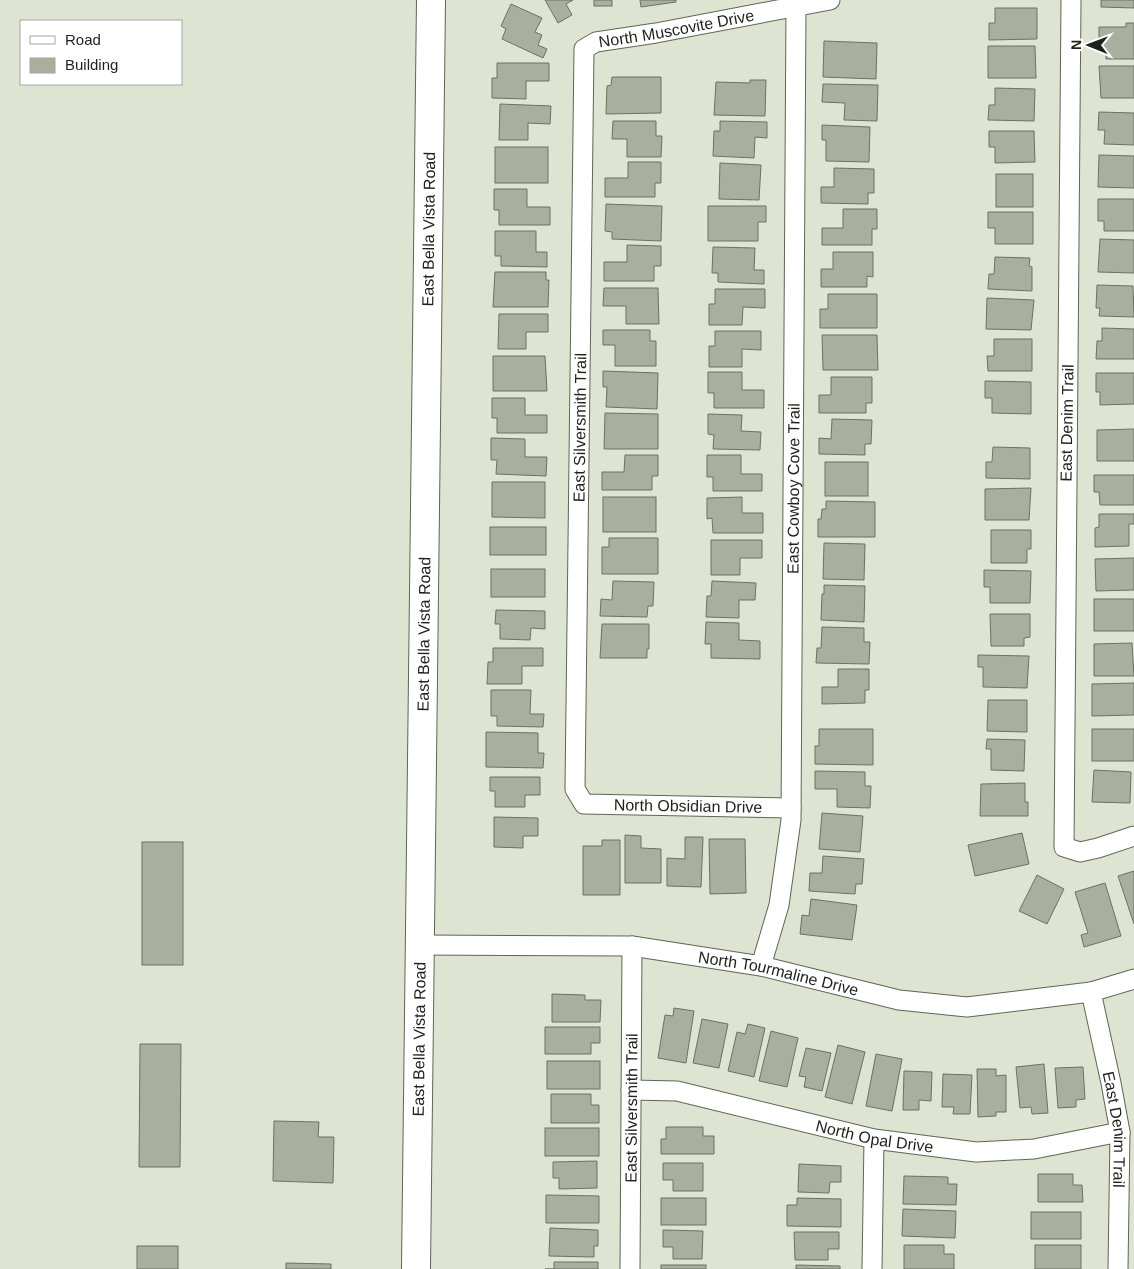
<svg xmlns="http://www.w3.org/2000/svg" width="1134" height="1269" viewBox="0 0 1134 1269" font-family="Helvetica,sans-serif">
  <rect width="100%" height="100%" fill="#dee4d2"/>
  <!-- building -->
  <g fill="#a9ae9d" stroke="#6c7161">
    <polygon points="545,0 573,0 566,4 572,15 558,23"/>
    <rect x="594" y="0" width="18" height="6"/>
    <polygon points="640,0 676,0 676,2 641,7"/>
    <polygon points="1101,0 1134,0 1134,8 1101,7"/>
    <polygon points="511,4 542,18 535,32 542,35 538,45 547,49 543,58 502,39 506,29 501,26"/>
    <polygon points="995,8 1037,8 1037,39 989,40 989,23 995,23"/>
    <polygon points="1126,23 1134,23 1134,59 1106,59 1106,50 1099,50 1099,27 1126,27"/>
    <polygon points="824,41 877,43 876,79 823,77"/>
    <polygon points="988,46 1035,46 1036,78 988,78"/>
    <polygon points="497,63 549,63 549,81 526,81 526,99 492,98 492,78 497,78"/>
    <polygon points="1099,66 1134,66 1134,98 1101,98"/>
    <polygon points="612,77 661,77 661,113 606,114 607,86 611,85"/>
    <polygon points="750,80 766,80 765,116 714,115 716,82 750,83"/>
    <polygon points="823,84 878,85 877,121 844,120 845,103 822,102"/>
    <polygon points="995,88 1035,89 1034,121 988,120 989,105 995,105"/>
    <polygon points="500,104 551,106 550,124 528,123 528,140 499,140"/>
    <polygon points="1099,112 1134,113 1134,145 1104,144 1105,130 1098,130"/>
    <polygon points="613,121 656,121 656,136 662,136 661,157 627,157 627,139 612,139"/>
    <polygon points="720,121 767,122 767,138 755,137 754,158 713,156 714,131 720,131"/>
    <polygon points="822,125 870,127 869,162 826,161 826,140 822,140"/>
    <polygon points="989,131 1034,131 1035,162 995,163 995,147 989,147"/>
    <rect x="495" y="147" width="53" height="36"/>
    <polygon points="1099,155 1134,156 1134,188 1098,187"/>
    <polygon points="628,162 661,162 661,183 655,183 655,197 605,197 605,178 628,178"/>
    <polygon points="720,163 761,165 759,200 719,199"/>
    <polygon points="834,168 874,169 874,193 868,193 868,204 821,203 821,187 834,187"/>
    <rect x="996" y="174" width="37" height="33"/>
    <polygon points="494,189 527,189 527,207 550,207 550,225 499,225 499,210 494,210"/>
    <polygon points="1098,199 1134,199 1134,231 1104,231 1104,221 1098,221"/>
    <polygon points="606,204 662,206 661,241 612,239 612,232 605,231"/>
    <polygon points="708,206 766,206 766,222 758,222 758,241 708,241"/>
    <polygon points="843,209 877,209 877,229 872,229 872,245 822,245 822,228 843,228"/>
    <polygon points="988,212 1033,212 1033,244 995,244 995,228 988,228"/>
    <polygon points="495,231 536,231 536,252 547,252 547,267 501,266 501,256 495,256"/>
    <polygon points="1100,239 1134,240 1134,273 1098,272"/>
    <polygon points="627,245 661,246 661,266 654,266 654,281 604,281 604,262 627,262"/>
    <polygon points="713,247 755,248 754,270 764,270 764,284 718,282 718,273 712,273"/>
    <polygon points="833,252 873,252 873,277 867,276 867,287 821,287 821,269 833,269"/>
    <polygon points="995,257 1030,258 1029,266 1032,267 1032,291 988,289 989,274 994,274"/>
    <polygon points="495,272 546,272 546,280 549,280 548,307 493,307"/>
    <polygon points="1097,285 1133,286 1134,317 1099,316 1100,308 1096,308"/>
    <polygon points="604,288 658,288 659,324 626,324 626,306 603,306"/>
    <polygon points="715,289 765,289 765,308 743,307 742,325 709,325 709,304 715,304"/>
    <polygon points="828,294 877,294 877,328 820,328 820,309 828,309"/>
    <polygon points="987,298 1034,300 1031,330 986,329"/>
    <polygon points="499,314 548,314 548,332 526,332 526,349 498,349"/>
    <polygon points="1102,328 1134,329 1134,359 1096,359 1097,341 1102,341"/>
    <polygon points="603,330 650,330 650,341 656,341 656,366 615,366 615,345 603,345"/>
    <polygon points="715,331 761,331 761,350 742,349 742,367 709,367 709,346 715,346"/>
    <polygon points="822,335 877,335 878,370 823,370"/>
    <polygon points="994,339 1032,339 1032,371 988,371 987,356 994,356"/>
    <polygon points="493,356 545,356 547,391 493,391"/>
    <polygon points="603,371 658,373 657,409 606,407 607,387 603,387"/>
    <polygon points="708,372 742,372 742,390 764,390 764,408 714,408 714,393 708,393"/>
    <polygon points="1096,373 1134,373 1134,404 1100,405 1100,392 1096,392"/>
    <polygon points="831,377 872,377 872,403 866,403 866,413 819,413 819,395 831,395"/>
    <polygon points="985,381 1031,382 1031,414 992,413 992,398 985,398"/>
    <polygon points="492,398 525,398 525,415 547,415 547,433 497,433 497,418 492,418"/>
    <polygon points="605,413 658,414 658,449 604,449"/>
    <polygon points="708,414 742,415 741,431 761,432 760,450 713,449 714,435 708,434"/>
    <polygon points="832,419 872,420 871,444 865,444 865,455 819,454 819,438 831,439"/>
    <polygon points="1134,429 1134,461 1097,461 1097,430"/>
    <polygon points="491,438 525,439 525,457 547,457 546,476 496,474 497,460 491,460"/>
    <polygon points="993,447 1030,448 1030,479 986,478 986,462 992,462"/>
    <polygon points="625,455 658,455 658,476 652,476 652,490 602,490 602,472 624,472"/>
    <polygon points="707,455 741,455 741,474 762,474 762,491 713,491 713,477 707,477"/>
    <rect x="825" y="462" width="43" height="34"/>
    <polygon points="1094,475 1134,475 1134,505 1100,505 1099,492 1094,492"/>
    <polygon points="492,482 545,482 545,518 492,517"/>
    <polygon points="1031,488 1029,520 985,520 985,489"/>
    <rect x="603" y="497" width="53" height="35"/>
    <polygon points="742,497 742,513 763,513 763,533 713,533 712,518 707,519 707,498"/>
    <polygon points="826,501 875,502 875,537 818,537 818,519 821,519 822,509 826,509"/>
    <polygon points="1099,514 1134,514 1134,524 1129,524 1129,546 1095,547 1095,528 1099,527"/>
    <rect x="490" y="527" width="56" height="28"/>
    <polygon points="991,530 1031,530 1031,549 1027,549 1027,563 991,563"/>
    <polygon points="609,538 658,538 658,574 602,574 602,547 609,547"/>
    <polygon points="711,540 762,540 762,558 740,558 740,575 711,575"/>
    <polygon points="824,543 865,544 864,580 823,579"/>
    <polygon points="1134,558 1134,590 1096,591 1095,559"/>
    <rect x="491" y="569" width="54" height="28"/>
    <polygon points="984,570 1031,571 1030,603 990,603 990,587 984,587"/>
    <polygon points="613,581 654,582 653,606 648,606 647,617 600,616 601,599 612,600"/>
    <polygon points="712,581 756,583 755,600 739,600 739,618 706,617 707,596 711,596"/>
    <polygon points="824,585 865,586 864,622 821,620 822,594 824,594"/>
    <rect x="1094" y="599" width="40" height="32"/>
    <polygon points="496,610 545,611 545,629 531,628 530,640 500,639 500,624 495,624"/>
    <polygon points="990,614 1030,614 1030,637 1024,638 1024,646 991,646"/>
    <polygon points="706,622 739,623 739,640 760,641 760,659 711,658 711,644 705,644"/>
    <polygon points="602,624 649,624 649,649 647,649 647,658 600,658"/>
    <polygon points="822,627 864,628 864,642 870,642 869,664 816,663 817,648 821,648"/>
    <polygon points="1132,643 1134,676 1094,676 1094,644"/>
    <polygon points="493,648 543,648 543,666 522,666 522,684 487,684 488,662 493,662"/>
    <polygon points="978,655 1029,656 1027,688 983,687 983,667 978,667"/>
    <polygon points="838,669 869,669 869,690 865,690 865,703 822,704 822,687 838,687"/>
    <polygon points="1134,683 1134,715 1092,716 1092,684"/>
    <polygon points="491,690 531,690 530,714 544,714 543,727 497,726 497,716 491,716"/>
    <polygon points="988,700 1027,700 1027,732 987,731"/>
    <polygon points="819,729 873,729 873,765 815,764 815,746 819,746"/>
    <rect x="1092" y="729" width="42" height="32"/>
    <polygon points="486,732 538,733 538,753 544,753 543,768 486,767"/>
    <polygon points="987,739 1025,740 1024,771 991,770 991,749 986,749"/>
    <polygon points="1094,770 1131,772 1130,803 1092,802"/>
    <polygon points="815,771 865,772 865,786 871,786 870,808 837,807 837,789 815,789"/>
    <polygon points="490,777 540,777 540,795 525,795 525,807 495,807 495,791 490,791"/>
    <polygon points="1025,783 1025,802 1028,802 1028,816 980,816 981,784"/>
    <polygon points="822,813 863,816 860,852 819,849"/>
    <polygon points="494,817 538,818 538,836 523,836 523,848 494,847"/>
    <polygon points="1022,833 1029,864 975,876 968,845"/>
    <polygon points="625,835 641,836 641,848 661,849 661,883 625,883"/>
    <polygon points="685,837 703,837 701,887 667,886 667,858 685,859"/>
    <polygon points="709,839 745,839 746,893 710,894"/>
    <polygon points="602,840 620,840 620,895 583,895 583,846 602,846"/>
    <rect x="142" y="842" width="41" height="123"/>
    <polygon points="823,856 864,859 862,884 856,884 855,894 809,891 810,873 822,873"/>
    <polygon points="1134,871 1134,924 1118,876"/>
    <polygon points="1037,875 1064,889 1047,924 1019,911"/>
    <polygon points="1105,883 1121,936 1084,947 1081,935 1088,933 1075,892"/>
    <polygon points="811,899 857,905 852,940 800,934 802,915 809,916"/>
    <polygon points="552,994 585,995 585,1000 601,1000 600,1022 552,1022"/>
    <polygon points="674,1008 694,1011 686,1063 658,1058 665,1015 673,1016"/>
    <polygon points="702,1019 728,1024 719,1068 693,1063"/>
    <polygon points="748,1024 765,1028 754,1077 728,1071 737,1032 745,1034"/>
    <polygon points="545,1027 600,1027 600,1043 591,1043 591,1054 545,1054"/>
    <polygon points="771,1031 798,1038 787,1087 759,1081"/>
    <polygon points="140,1044 181,1044 180,1167 139,1167"/>
    <polygon points="838,1045 865,1052 852,1104 825,1097"/>
    <polygon points="806,1048 831,1053 822,1091 804,1087 806,1077 799,1076"/>
    <polygon points="876,1054 902,1059 892,1111 866,1106"/>
    <rect x="547" y="1061" width="53" height="28"/>
    <polygon points="1044,1064 1048,1113 1032,1114 1031,1107 1020,1108 1016,1067"/>
    <polygon points="1083,1067 1085,1099 1076,1100 1076,1107 1058,1108 1055,1068"/>
    <polygon points="977,1069 996,1069 996,1076 1006,1075 1006,1112 996,1112 996,1116 978,1117"/>
    <polygon points="904,1071 932,1072 931,1101 919,1100 919,1110 903,1110"/>
    <polygon points="943,1074 972,1075 970,1114 953,1114 954,1107 942,1107"/>
    <polygon points="551,1094 591,1094 591,1105 599,1105 599,1123 551,1123"/>
    <polygon points="274,1121 319,1122 318,1137 334,1137 333,1183 273,1181"/>
    <polygon points="666,1127 703,1127 703,1136 714,1136 714,1154 661,1154 661,1139 666,1139"/>
    <rect x="545" y="1128" width="54" height="28"/>
    <polygon points="597,1161 597,1188 559,1189 559,1178 553,1178 553,1162"/>
    <polygon points="663,1163 703,1163 703,1191 673,1191 673,1180 663,1180"/>
    <polygon points="799,1164 841,1166 841,1182 830,1182 829,1193 798,1192"/>
    <polygon points="1038,1174 1073,1174 1073,1185 1082,1185 1083,1202 1038,1202"/>
    <polygon points="904,1176 948,1177 948,1184 957,1184 956,1205 903,1204"/>
    <polygon points="546,1195 599,1196 599,1223 546,1223"/>
    <rect x="661" y="1198" width="45" height="27"/>
    <polygon points="797,1198 841,1199 841,1227 787,1226 787,1205 797,1205"/>
    <polygon points="903,1209 956,1211 955,1238 902,1236"/>
    <rect x="1031" y="1212" width="50" height="27"/>
    <polygon points="550,1228 598,1230 598,1246 594,1246 594,1257 549,1256"/>
    <polygon points="663,1230 703,1231 702,1259 673,1259 673,1247 663,1247"/>
    <polygon points="794,1232 839,1232 839,1249 828,1249 828,1260 795,1260"/>
    <polygon points="904,1245 944,1245 944,1254 954,1254 954,1269 904,1269"/>
    <rect x="1035" y="1245" width="46" height="24"/>
    <rect x="137" y="1246" width="41" height="23"/>
    <polygon points="554,1262 598,1262 598,1269 545,1269 554,1269"/>
    <polygon points="286,1263 331,1264 331,1269 286,1269"/>
    <rect x="661" y="1265" width="45" height="4"/>
    <polygon points="796,1265 840,1266 840,1269 796,1269"/>
  </g>
  <g fill="none" stroke-linecap="round" stroke-linejoin="round">
    <defs>
      <g id="street">
        <polyline points="1071,0 1064,847 1080,852 1098,848 1134,836"/>
        <path id="s1" d="M791,808l-207,-4 -9,-15 9,-740 12,-7 60,-9 174,-33"/>
        <path id="s2" d="M420,945l212,1 129,20 138,34 68,7 124,-15 43,-13"/>
        <path id="s3" d="M761,966l18,-61 12,-85 5,-813"/>
        <path id="s4" d="M1091,992l20,91 9,49 -2,137"/>
        <path id="s5" d="M631,1090l46,1 197,48 102,13 58,-3 86,-17"/>
        <path id="s6" d="M630,1269l2,-323"/>
        <polyline points="872,1269 874,1139"/>
      </g>
      <g id="secondary">
        <path id="s7" d="M416,1269l15,-1269"/>
      </g>
    </defs>
    <!-- street casing -->
    <use href="#street" stroke="#606555" stroke-width="21"/>
    <!-- secondary casing -->
    <use href="#secondary" stroke="#606555" stroke-width="30"/>
    <!-- street -->
    <use href="#street" stroke="#fff" stroke-width="19"/>
    <!-- secondary -->
    <use href="#secondary" stroke="#fff" stroke-width="28"/>
  </g>
  <g text-anchor="middle" dominant-baseline="central" stroke-width="4.5" stroke-linejoin="round" paint-order="stroke">
    <!-- street labels -->
    <g font-size="16" fill="#1f211b" stroke="#fff">
      <text stroke="none"><textPath href="#s1" startOffset="1060">North Muscovite Drive</textPath></text>
      <text stroke="none"><textPath href="#s7" startOffset="1040">East Bella Vista Road</textPath></text>
      <text transform="translate(1067 423) rotate(-89)">East Denim Trail</text>
      <text stroke="none"><textPath href="#s1" startOffset="586">East Silversmith Trail</textPath></text>
      <text stroke="none"><textPath href="#s3" startOffset="481">East Cowboy Cove Trail</textPath></text>
      <text stroke="none"><textPath href="#s7" startOffset="635">East Bella Vista Road</textPath></text>
      <text transform="translate(688 806) rotate(1)">North Obsidian Drive</text>
      <text stroke="none"><textPath href="#s2" startOffset="361">North Tourmaline Drive</textPath></text>
      <text stroke="none"><textPath href="#s7" startOffset="230">East Bella Vista Road</textPath></text>
      <text stroke="none"><textPath href="#s6" startOffset="161">East Silversmith Trail</textPath></text>
      <text stroke="none"><textPath href="#s4" startOffset="140">East Denim Trail</textPath></text>
      <text stroke="none"><textPath href="#s5" startOffset="249">North Opal Drive</textPath></text>
    </g>
  </g>
  <!-- legend -->
  <rect x="20" y="20" width="162" height="65" fill="#ffffff" stroke="#a5a6a4"/>
  <rect x="30" y="36" width="25" height="8" fill="#ffffff" stroke="#a5a6a4"/>
  <text x="65" y="45" font-size="15" fill="#1f211b">Road</text>
  <rect x="30" y="58" width="25" height="15" fill="#a9ae9d" stroke="#a5a6a4"/>
  <text x="65" y="70" font-size="15" fill="#1f211b">Building</text>
  <!-- north arrow -->
  <g transform="translate(1089 45) rotate(271)" stroke="#ffffff" stroke-width="4" paint-order="stroke">
  <path d="M0-4L9 19L0 12L-9 19Z" fill="#1f211b"/>
  <text y="-8" font-size="14" font-weight="bold" text-anchor="middle" fill="#1f211b">N</text>
  </g>
</svg>
